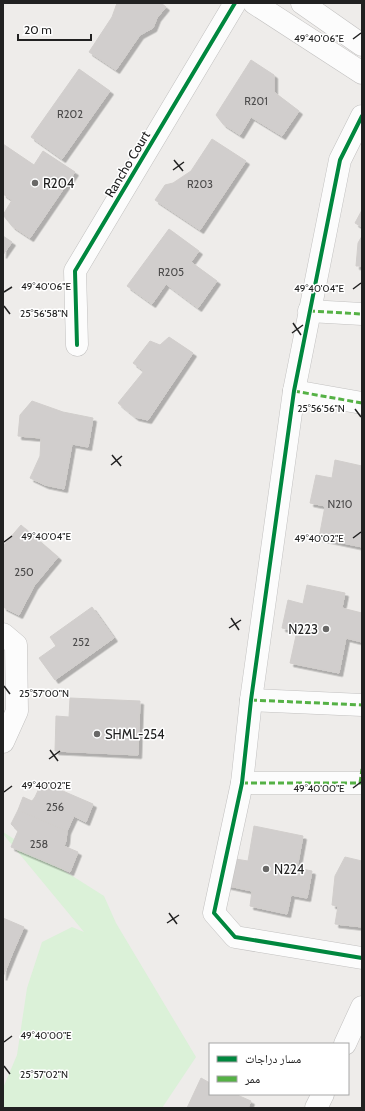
<svg xmlns="http://www.w3.org/2000/svg" width="365" height="1111" viewBox="0 0 365 1111" font-family="Cabin,'Noto Naskh Arabic',sans-serif">
  <defs>
    <filter id="shadow"><feDropShadow dx="3.5" dy="3.5" stdDeviation="0" flood-color="#0004"/></filter>
  </defs>
  <rect width="100%" height="100%" fill="#eeecea"/>
  <!-- park -->
  <polygon fill="#dbf1d8" points="3,832 104,896 116,923 196,1057 162,1108 3,1108 3,1088 17,1055 27,988 42,942 72,927 84,932 3,834"/>
  <!-- building -->
  <g fill="#d1cecd" stroke="#d1cecc" filter="url(#shadow)">
    <polygon points="117,3 161,3 166,7 157,18 153,28 140,35 116,70 89,52 112,17"/>
    <polygon points="251,60 274,75 274,92 299,111 282,136 251,117 240,135 223,124 216,115"/>
    <polygon points="79,69 110,91 62,159 31,137"/>
    <polygon points="212,139 246,161 200,230 155,200 165,185 173,183 191,171"/>
    <polygon points="3,144 34,165 43,151 75,172 30,238 12,226 3,215 12,200 3,194"/>
    <polygon points="362,210 362,227 355,223"/>
    <polygon points="169,229 199,251 191,262 217,281 198,308 166,284 152,304 127,286"/>
    <polygon points="3,236 12,242 3,255"/>
    <polygon points="362,236 362,266 356,266 358,243"/>
    <polygon points="169,337 193,353 148,420 135,417 118,403 144,371 133,363 150,341 160,345"/>
    <polygon points="32,401 63,412 93,418 88,447 72,444 64,489 45,485 30,478 40,456 41,438 18,436 20,415"/>
    <polygon points="335,460 362,466 362,547 319,538 325,506 310,503 316,475 332,478"/>
    <polygon points="21,525 58,557 34,586 19,615 3,607 3,546"/>
    <polygon points="307,585 345,593 342,608 362,613 362,642 346,638 339,673 290,663 297,631 282,628 288,600 303,604"/>
    <polygon points="92,607 114,638 55,680 39,658 56,646 50,637"/>
    <polygon points="70,698 140,701 138,755 55,751 56,716 69,717"/>
    <polygon points="42,782 93,804 86,822 74,816 67,831 18,810 23,797 32,801 35,797"/>
    <polygon points="18,810 67,831 66,841 64,846 78,852 70,872 11,847 18,831 11,824"/>
    <polygon points="254,826 303,836 297,868 312,871 307,898 291,895 287,914 250,906 252,891 224,885 229,858 248,861"/>
    <polygon points="345,857 362,861 362,927 335,924 338,906 332,905 335,876"/>
    <polygon points="3,918 24,927 13,952 3,948"/>
    <polygon points="3,948 13,952 3,977"/>
    <polygon points="201,1078 210,1083 210,1094 235,1094 251,1101 248,1108 187,1108"/>
  </g>
  <g fill="none" stroke-linecap="round" stroke-linejoin="round">
    <defs>
      <g id="minor">
        <polyline points="254,3 362,73"/>
        <polyline points="302,3 362,45"/>
        <polyline points="362,116 340,160 294,391 251,700 242,783 214,913 235,937 362,958"/>
        <polyline points="309,311 362,314"/>
        <polyline points="77,345 75,271 235,3"/>
        <polyline points="294,391 362,403"/>
        <polyline points="3,634 16,645 17,711 3,742"/>
        <polyline points="251,700 362,705"/>
        <polyline points="242,783 362,783"/>
        <polyline points="345,1044 362,1007"/>
        <polyline points="316,1108 323,1094"/>
      </g>
    </defs>
    <!-- minor casing -->
    <use href="#minor" stroke="#c2c1c0" stroke-width="23"/>
    <!-- minor -->
    <use href="#minor" stroke="#fcfcfc" stroke-width="22"/>
    <!-- quiet -->
    <g stroke="#55b145" stroke-width="3" stroke-dasharray="6 3" stroke-linecap="butt">
      <polyline points="309,311 362,314"/>
      <polyline points="294,391 362,403"/>
      <polyline points="251,700 362,705"/>
      <polyline points="242,783 362,783"/>
      <polyline points="360,783 362,769"/>
    </g>
    <defs>
      <g id="cycleway">
        <polyline points="362,116 340,160 294,391 251,700 242,783 214,913 235,937 362,958"/>
        <polyline points="77,345 75,271 235,3"/>
      </g>
    </defs>
    <!-- cycleway casing -->
    <use href="#cycleway" stroke="#fff" stroke-width="6"/>
    <!-- cycleway -->
    <use href="#cycleway" stroke="#00873e" stroke-width="4"/>
  </g>
  <!-- ticks -->
  <path fill="none" stroke="#212121" stroke-width="1.5" d="M353,39l8,-6M174,160l9,11M173,170l11,-8M353,289l8,-6M4,292l8,-5M4,306l6,8M293,323l8,12M292,333l11,-8M355,409l6,8M112,455l9,11M111,465l11,-9M353,538l8,-6M4,542l8,-6M231,618l8,12M229,628l12,-8M4,686l6,8M50,750l8,11M49,759l11,-8M353,788l8,-6M4,792l8,-6M169,913l8,11M167,923l12,-8M4,1042l8,-6M4,1066l6,8"/>
  <!-- markers -->
  <g fill="#696867" stroke="#fff" stroke-width="1.5">
    <circle cx="35" cy="183" r="4"/>
    <circle cx="326" cy="629" r="4"/>
    <circle cx="97" cy="734" r="4"/>
    <circle cx="266" cy="869" r="4"/>
  </g>
  <g text-anchor="middle" dominant-baseline="central" stroke-width="3" stroke-linejoin="round" paint-order="stroke">
    <!-- number labels -->
    <g font-size="11" fill="#4d4c4c">
      <text x="256" y="101">R201</text>
      <text x="70" y="114">R202</text>
      <text x="200" y="184">R203</text>
      <text x="171" y="272">R205</text>
      <text x="340" y="504">N210</text>
      <text x="24" y="572">250</text>
      <text x="81" y="642">252</text>
      <text x="55" y="807">256</text>
      <text x="39" y="844">258</text>
    </g>
    <!-- street labels -->
    <g font-size="13" fill="#212121" stroke="#fff">
      <text transform="translate(127 164) rotate(-59)">Rancho Court</text>
    </g>
    <!-- poi labels -->
    <g font-size="13" fill="#212121" stroke="#fff" text-anchor="start">
      <text x="43" y="183">R204</text>
      <text x="318" y="629" text-anchor="end">N223</text>
      <text x="105" y="734">SHML-254</text>
      <text x="274" y="869">N224</text>
    </g>
  </g>
  <g font-size="10" text-anchor="middle" fill="#212121" stroke="#fff" stroke-width="3" stroke-linejoin="round" paint-order="stroke">
    <text x="319" y="42">49°40'06"E</text>
    <text x="46" y="290">49°40'06"E</text>
    <text x="319" y="292">49°40'04"E</text>
    <text x="44" y="317">25°56'58"N</text>
    <text x="321" y="412">25°56'56"N</text>
    <text x="46" y="540">49°40'04"E</text>
    <text x="319" y="542">49°40'02"E</text>
    <text x="44" y="697">25°57'00"N</text>
    <text x="46" y="789">49°40'02"E</text>
    <text x="319" y="792">49°40'00"E</text>
    <text x="46" y="1039">49°40'00"E</text>
    <text x="44" y="1078">25°57'02"N</text>
  </g>
  <!-- border -->
  <rect width="365" height="1111" fill="none" stroke="#212121" stroke-width="8"/>
  <!-- legend -->
  <rect x="209" y="1043" width="140" height="52" fill="#ffffff" stroke="#a6a6a6"/>
  <rect x="217" y="1056" width="20" height="6" fill="#00873e" stroke="#a6a6a6"/>
  <text x="245" y="1063" font-size="12" fill="#212121">مسار دراجات</text>
  <rect x="217" y="1076" width="20" height="6" fill="#55b145" stroke="#a6a6a6"/>
  <text x="245" y="1083" font-size="12" fill="#212121">ممر</text>
  <!-- scale -->
  <path d="M18 34v6h73v-6" fill="none" stroke="#212121" stroke-width="2"/>
  <text x="24" y="34" font-size="12" fill="#212121" stroke="#ffffff" stroke-width="3" paint-order="stroke">20 m</text>
</svg>
